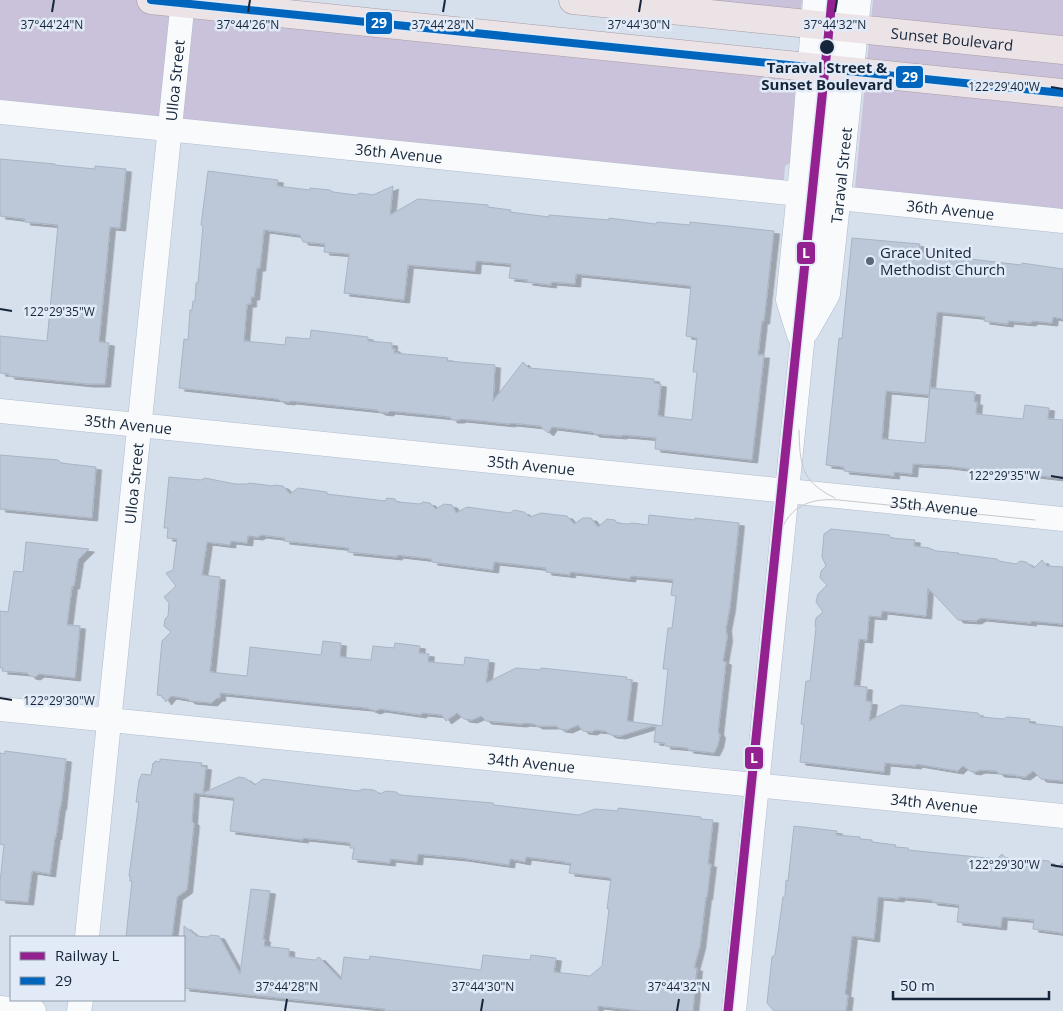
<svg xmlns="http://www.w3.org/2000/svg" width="1063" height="1011" viewBox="0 0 1063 1011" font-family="'Open Sans',sans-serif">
  <defs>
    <filter id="shadow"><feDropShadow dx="5.5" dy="3" stdDeviation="0" flood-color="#0004"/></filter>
  </defs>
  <rect width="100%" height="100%" fill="#d6dfec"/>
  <!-- green -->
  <g fill="#cac2da">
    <polygon points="0,0 151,0 796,66 792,161 785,166 783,192 0,112"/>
    <polygon points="573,0 802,0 800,23"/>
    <polygon points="873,0 1063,0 1063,221 854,199"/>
  </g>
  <!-- building -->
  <g fill="#bcc7d8" stroke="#a8b4c4" fill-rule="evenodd" filter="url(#shadow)">
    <polygon points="0,159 55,164 55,165 95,169 95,166 126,169 120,228 110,227 99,342 109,343 105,384 88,384 9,376 9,374 0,373 0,336 47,341 58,225 25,222 25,219 0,216"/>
    <path d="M208,171l70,9 -1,6 33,4v-2l20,2 3,2 23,3 4,-2 13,2 20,-9 -3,29 28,-16 70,6v2l23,3 -1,2 39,5v-2l60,5v-2l47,6 1,-2 33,3v-3l84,9 -10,90h-2l-4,34h6l-12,105 -97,-11 1,-11 -33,-3 -2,1 -27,-2 -2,-2 -40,-5 -4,6 -8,-7 -29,-3 -1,1 -49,-5 -2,1h-7l-2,-3 -60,-6 -2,2 -8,-1 -3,-2 -86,-9 -2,1 -9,-1 -2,-2 -99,-11 5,-49 4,1 2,-30h2l1,-9h2l1,-18h2l5,-57 -2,-1zM264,230l36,5 3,7 22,2 -1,8 25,2 -5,39 60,7 4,-35 67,6 1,-10 35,3 -2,14 19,2 -1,2 24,3v-3l24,2 1,-10 115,12 -5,50 11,2 -4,34h4l-5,48 -34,-4 3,-32 -7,-1v-4l-125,-11 -6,-6 -30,39 2,-36 -48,-4 1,-3 -54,-5 1,-4h-3v-6l-24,-2v-4l-57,-7 -1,9 -24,-2 -1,8 -41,-4 3,-37h4v-7h3l3,-29h3z"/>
    <polygon points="852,238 920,244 919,253 1021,265 1022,263 1063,269 1063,319 1053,317 1052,323 1033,321 1030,323 1008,321 1008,324 984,321 985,317 937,312 929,395 886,391 882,439 925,443 930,388 975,392 974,402 977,402 976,414 1023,419 1025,405 1049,408 1048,419 1063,420 1063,477 1059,476 1059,478 1008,472 1008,474 947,466 913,464 912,474 894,472 894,476 844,471 844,467 826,465 839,338 842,339"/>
    <polygon points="0,455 58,460 61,463 96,467 92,518 0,509"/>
    <polygon points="169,477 201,480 205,478 235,484 247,484 250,483 273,486 274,485 283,486 290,494 298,488 327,492 327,494 385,501 387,498 395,499 397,502 409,503 420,504 423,502 430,503 436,509 444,504 452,505 456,513 467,507 510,513 514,510 524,512 530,517 541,513 567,516 574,524 583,518 591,518 598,527 607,519 615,520 617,523 628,524 632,523 648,525 649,515 695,520 695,518 739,523 730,607 726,628 727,638 723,661 726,662 718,732 720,735 718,745 714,753 688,750 688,748 665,746 665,743 654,742 656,725 662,726 668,669 663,669 668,628 672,628 676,596 671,595 673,580 631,576 630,579 570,572 570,575 564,574 546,572 546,568 494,562 493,570 432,562 432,559 397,555 397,557 348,552 349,548 284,541 285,538 261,535 258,537 248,536 247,543 231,541 230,545 207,542 202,575 220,577 210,672 247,676 250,647 321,655 323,641 341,643 340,657 371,660 373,646 394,648 395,643 420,646 419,653 429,654 428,662 464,665 465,657 489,660 486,683 516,668 541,670 541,668 627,677 626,679 632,680 627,721 656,725 620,736 611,735 605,731 595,730 592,732 583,731 578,725 567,730 560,729 556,726 537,726 534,724 525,723 521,724 486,721 481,716 472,720 464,719 457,713 446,721 442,715 422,713 421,715 380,709 375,711 367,708 334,705 220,693 220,698 217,698 212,703 190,701 188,699 171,696 166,702 162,696 157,695 162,641 171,632 164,626 165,619 168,616 169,603 164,597 176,586 166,573 173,570 177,539 167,538 168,528 164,528"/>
    <polygon points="831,529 889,535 891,538 915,540 914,546 929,548 936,551 959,553 958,554 997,559 999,561 1016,564 1020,561 1026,562 1034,568 1042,560 1047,566 1063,567 1063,624 1031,621 1031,623 981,618 976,621 958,620 928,588 926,616 882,611 881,617 869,616 867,640 859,639 854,686 867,687 866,701 872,702 869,721 901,705 978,713 981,717 992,718 1004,719 1007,717 1030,719 1029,723 1063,727 1063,781 1041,779 1033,771 1025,777 1016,776 1015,775 999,774 996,771 980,770 975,772 970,771 963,766 958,771 916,764 916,766 885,763 884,772 800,762 804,725 801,724 806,681 810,681 816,628 815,626 816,618 823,612 816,602 818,594 827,585 820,578 821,571 826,566 822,557 824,534"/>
    <polygon points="26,542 89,549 78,560 74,586 72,586 67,625 80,626 75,678 39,674 35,677 30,676 27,673 2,671 3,668 0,668 0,611 8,612 14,571 23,572"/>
    <polygon points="5,751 66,759 61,807 60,807 56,837 55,836 50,874 32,871 28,902 0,900 0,882 4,845 0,844 0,753 5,754"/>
    <polygon points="160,759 202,763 201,766 206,767 203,793 239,777 245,778 255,785 263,779 334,788 358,791 363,789 374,790 380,794 386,791 396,792 400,795 481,802 493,803 494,805 579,815 595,809 618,811 618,808 701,817 701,819 713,820 708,864 711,864 707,897 706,897 700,946 694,968 697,968 693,1011 642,1011 598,1006 598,1011 385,1011 385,1009 184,988 184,926 197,936 207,937 211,935 219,936 240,974 251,889 270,891 263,939 265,939 264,946 289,949 289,957 315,960 319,957 341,980 344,957 369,960 370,956 481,970 483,955 530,960 531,955 556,958 554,972 590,976 602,966 609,909 607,909 611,878 569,873 571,863 565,863 565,862 526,857 525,862 510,859 509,865 462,858 418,854 417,862 390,859 390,863 352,859 354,848 350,848 350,843 303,838 303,840 230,831 234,798 194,793 192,821 194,823 187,890 177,897 172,937 126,937 132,881 130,881 130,876 129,876 139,802 136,802 139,780 142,774 151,775 153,763 155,763 155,761 160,762"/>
    <polygon points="794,826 837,831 836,835 860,837 860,839 872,840 872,842 896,845 895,847 908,848 908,850 997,859 1002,854 1007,859 1036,862 1040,860 1049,861 1056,868 1063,863 1063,933 1033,929 1034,920 1002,917 1001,927 957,922 959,905 932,902 932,900 899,897 899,899 878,897 874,939 852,936 845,994 848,995 846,1011 774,1011 767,1003 772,957 775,955 783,897 785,896 786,880 788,881"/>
  </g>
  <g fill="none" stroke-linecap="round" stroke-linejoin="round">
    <defs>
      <g id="minor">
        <path id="s1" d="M0,112l799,82"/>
        <path id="s2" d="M839,198l224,23"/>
        <path id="s3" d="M807,331l21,-37 14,-126 17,-168"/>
        <polyline points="799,335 788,300 802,163 815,0"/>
        <path id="s4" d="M0,411l1063,108"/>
        <path id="s5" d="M0,709l1063,107"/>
        <path id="s6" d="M87,937l96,-937"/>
        <polyline points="0,1008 34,1011"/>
        <polyline points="79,1011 81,1000"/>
        <polyline points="734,1011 837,0"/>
      </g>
      <g id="major">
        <polyline points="151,0 1063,93"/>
        <path id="s7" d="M573,0l490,50"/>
      </g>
    </defs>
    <!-- minor casing -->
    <use href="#minor" stroke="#b0bcce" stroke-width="25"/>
    <!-- major casing -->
    <use href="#major" stroke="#a99ca6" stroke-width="29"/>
    <!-- minor -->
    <use href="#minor" stroke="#f9fafc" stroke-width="24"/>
    <!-- major -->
    <use href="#major" stroke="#ebe3e6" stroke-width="28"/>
    <!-- tram -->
    <g stroke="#c5c8cd" stroke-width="1">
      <path d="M799,430c1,34 1,51 36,68"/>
      <path d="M776,548c7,-36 26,-51 63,-48l196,20"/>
    </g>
    <defs>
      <polyline id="bus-1" points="151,0 1063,93"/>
    </defs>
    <!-- bus-1 casing -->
    <use href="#bus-1" stroke="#e1eaf6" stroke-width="11"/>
    <!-- bus-1 -->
    <use href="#bus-1" stroke="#0065bd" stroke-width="8"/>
    <defs>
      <polyline id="rail-1" points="728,1011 832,0"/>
    </defs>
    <!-- rail-1 casing -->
    <use href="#rail-1" stroke="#e1eaf6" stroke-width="12"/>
    <!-- rail-1 -->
    <use href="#rail-1" stroke="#932290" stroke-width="9"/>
  </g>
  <!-- ticks -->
  <path fill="none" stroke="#15263b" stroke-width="2" d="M52,12l2,-12M248,12l2,-12M443,12l2,-12M639,12l2,-12M835,12l2,-12M1051,87l12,2M0,309l12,2M1051,476l12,2M0,698l12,2M1051,865l12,2M285,1011l2,-12M481,1011l2,-12M677,1011l2,-12"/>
  <!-- markers -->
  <circle fill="#15263b" stroke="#e1eaf6" stroke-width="2" cx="827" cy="47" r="8"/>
  <circle fill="#596779" stroke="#e1eaf6" stroke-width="2" cx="870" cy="261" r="5"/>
  <g text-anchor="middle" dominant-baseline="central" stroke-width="5" stroke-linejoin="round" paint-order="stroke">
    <!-- street labels -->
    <g font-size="15" fill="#15263b" stroke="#e1eaf6">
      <text stroke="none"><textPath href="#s7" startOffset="381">Sunset Boulevard</textPath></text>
      <text stroke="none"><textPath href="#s6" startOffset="861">Ulloa Street</textPath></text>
      <text stroke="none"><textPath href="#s1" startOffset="401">36th Avenue</textPath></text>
      <text stroke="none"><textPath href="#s3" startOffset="162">Taraval Street</textPath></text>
      <text stroke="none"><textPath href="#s2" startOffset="112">36th Avenue</textPath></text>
      <text stroke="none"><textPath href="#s4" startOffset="129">35th Avenue</textPath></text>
      <text stroke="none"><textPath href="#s4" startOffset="534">35th Avenue</textPath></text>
      <text stroke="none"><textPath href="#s6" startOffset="456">Ulloa Street</textPath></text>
      <text stroke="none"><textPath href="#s4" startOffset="939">35th Avenue</textPath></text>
      <text stroke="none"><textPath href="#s5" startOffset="534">34th Avenue</textPath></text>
      <text stroke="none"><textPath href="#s5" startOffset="939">34th Avenue</textPath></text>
    </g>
    <!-- stop labels -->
    <g font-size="15" font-weight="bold" fill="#15263b" stroke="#e1eaf6">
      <text x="827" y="67">Taraval Street &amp;<tspan x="827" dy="17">Sunset Boulevard</tspan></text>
    </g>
    <!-- poi labels -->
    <g font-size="15" fill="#15263b" stroke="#e1eaf6" text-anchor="start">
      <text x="880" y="252">Grace United<tspan x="880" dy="17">Methodist Church</tspan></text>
    </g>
  </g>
  <g font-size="12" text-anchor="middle" fill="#15263b" stroke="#e1eaf6" stroke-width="5" stroke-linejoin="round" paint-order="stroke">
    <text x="52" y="29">37°44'24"N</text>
    <text x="248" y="29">37°44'26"N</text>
    <text x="443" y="29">37°44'28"N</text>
    <text x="639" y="29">37°44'30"N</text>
    <text x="835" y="29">37°44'32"N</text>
    <text x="1004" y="91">122°29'40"W</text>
    <text x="59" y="316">122°29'35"W</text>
    <text x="1004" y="480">122°29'35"W</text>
    <text x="59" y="705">122°29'30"W</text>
    <text x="1004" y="869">122°29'30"W</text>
    <text x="287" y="991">37°44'28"N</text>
    <text x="483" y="991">37°44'30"N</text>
    <text x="679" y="991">37°44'32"N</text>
  </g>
  <g stroke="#e1eaf6" stroke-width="2">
    <rect x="365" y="11" width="28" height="24" rx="5" fill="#0065bd"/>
    <rect x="895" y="65" width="29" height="24" rx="5" fill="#0065bd"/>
    <rect x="796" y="241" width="20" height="24" rx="5" fill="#932290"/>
    <rect x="744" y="746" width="20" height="24" rx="5" fill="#932290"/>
  </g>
  <g font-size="14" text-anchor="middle" font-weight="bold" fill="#fff">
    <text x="379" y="28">29</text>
    <text x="910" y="82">29</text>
    <text x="806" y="258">L</text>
    <text x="754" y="763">L</text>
  </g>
  <!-- legend -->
  <rect x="10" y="936" width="175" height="65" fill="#e1eaf6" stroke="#8f9cab"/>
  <rect x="20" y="952" width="25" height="8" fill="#932290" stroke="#8f9cab"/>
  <text x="55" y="961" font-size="15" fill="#15263b">Railway L</text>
  <rect x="20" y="977" width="25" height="8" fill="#0065bd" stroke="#8f9cab"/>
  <text x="55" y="986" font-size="15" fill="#15263b">29</text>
  <!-- scale -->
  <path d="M893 991v8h156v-8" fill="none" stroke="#15263b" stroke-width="2.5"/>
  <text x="900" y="991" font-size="15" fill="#15263b" stroke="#e1eaf6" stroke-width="4" paint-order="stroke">50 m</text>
</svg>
